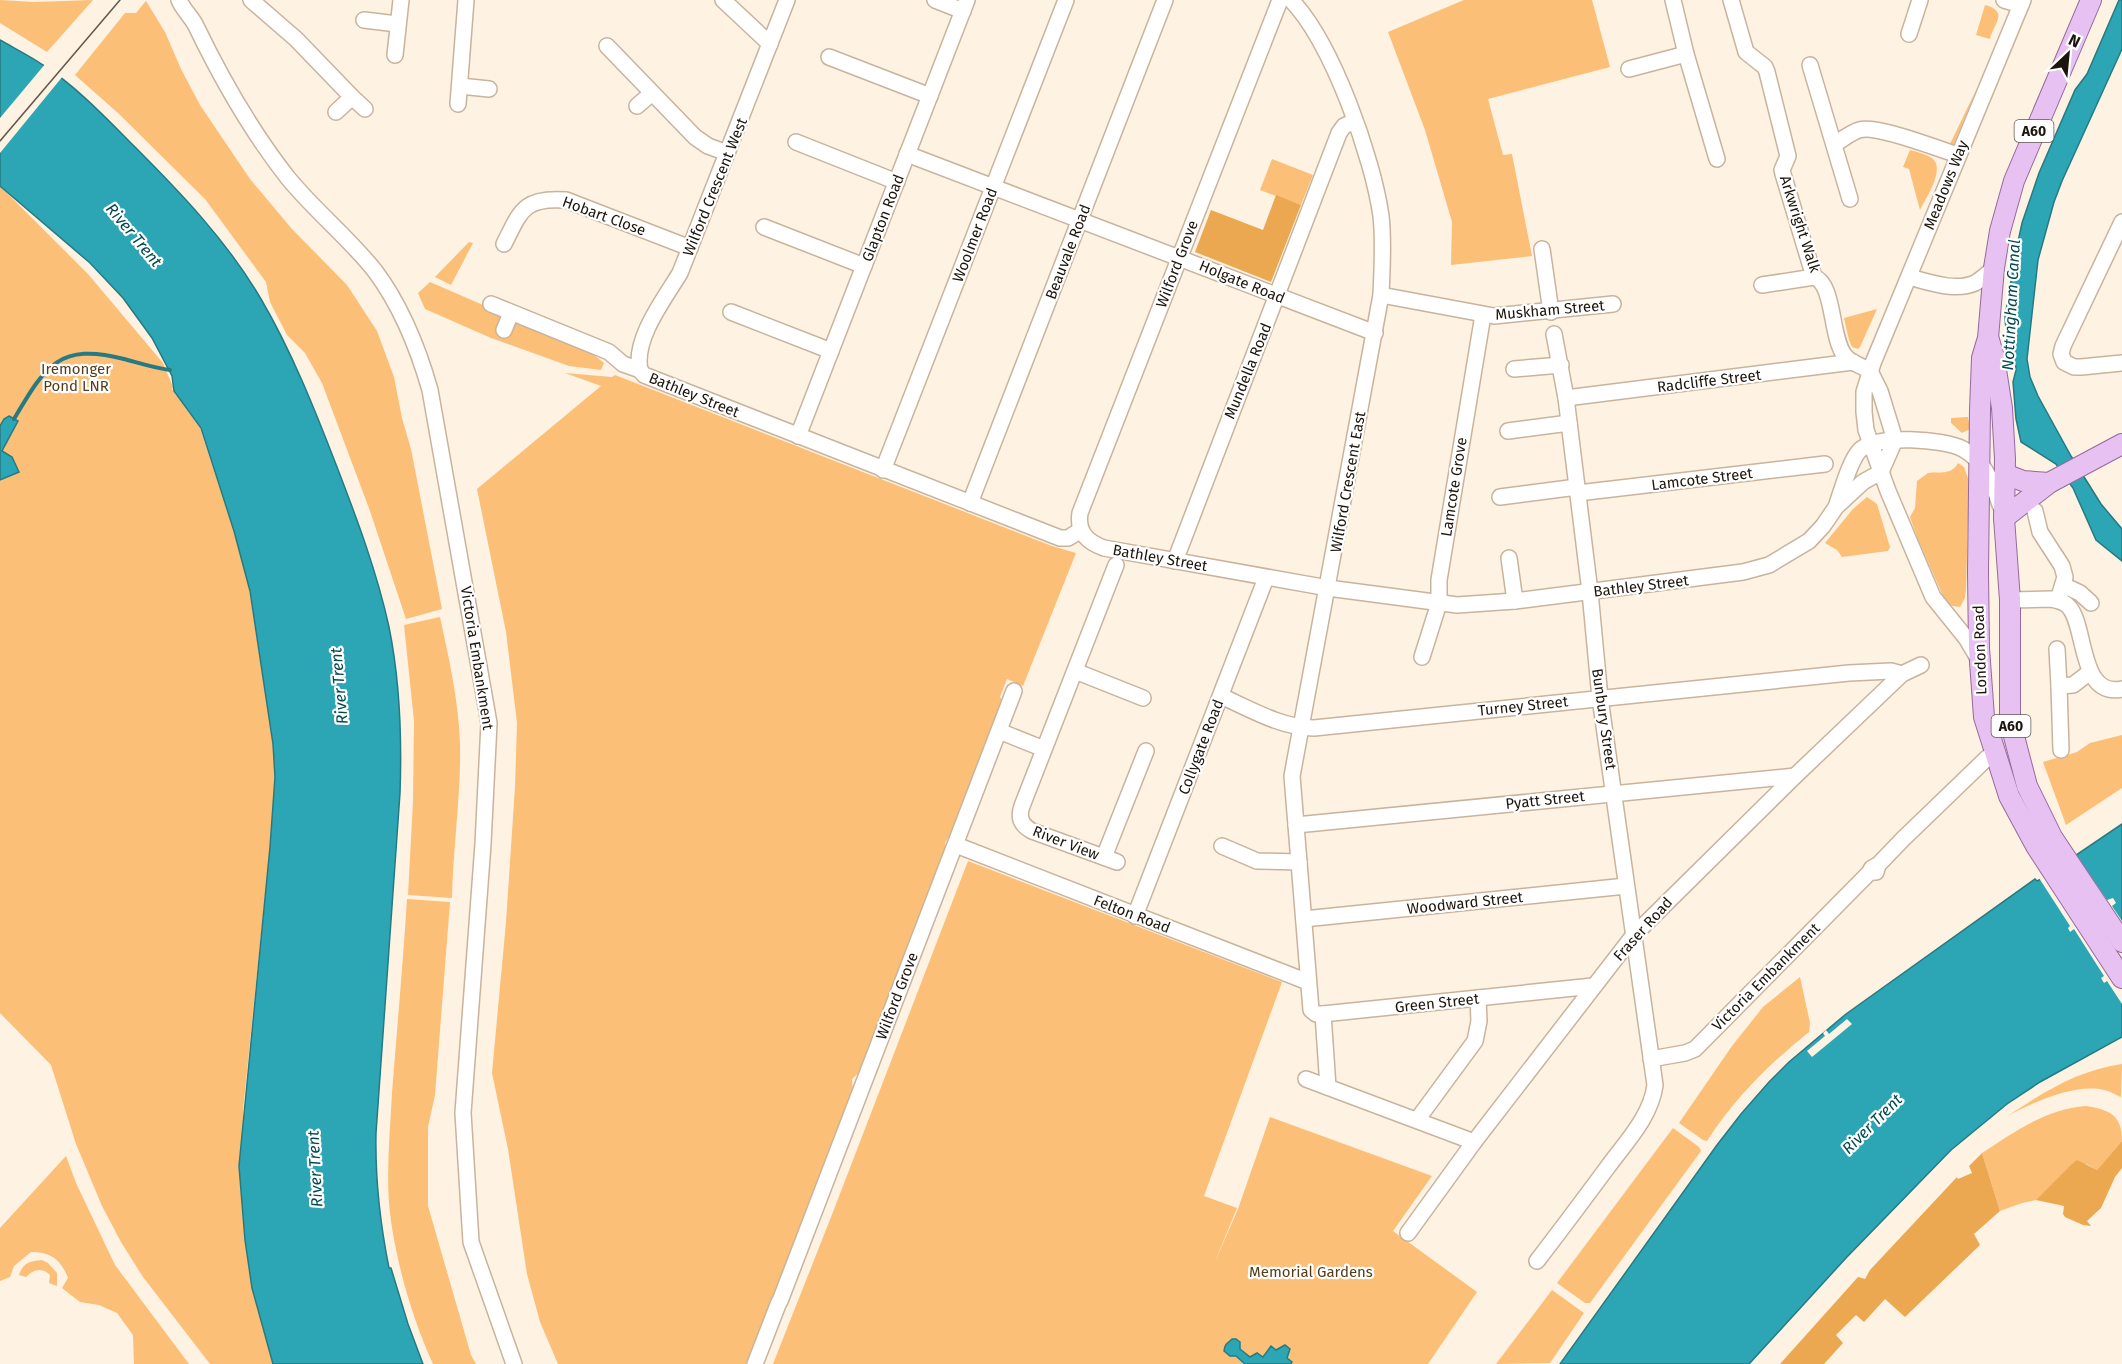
<svg xmlns="http://www.w3.org/2000/svg" width="2122" height="1364" viewBox="0 0 2122 1364" font-family="'Fira Sans',sans-serif">
  <rect width="100%" height="100%" fill="#fef2e3"/>
  <!-- green -->
  <g fill="#fbbf77">
    <polygon points="0,0 34,2 93,0 47,52 0,23"/>
    <polygon points="1464,0 1592,0 1610,67 1488,99 1503,155 1512,154 1532,256 1451,265 1452,222 1425,130 1388,32"/>
    <polygon points="146,1 165,32 181,69 200,105 250,179 292,229 347,285 377,331 394,377 402,418 411,449 442,609 406,619 370,511 322,383 305,353 287,335 270,302 266,282 205,199 118,113 75,75 125,13 136,13"/>
    <path d="M1985,5c25,7 8,19 5,34l-14,-4z"/>
    <polygon points="1977,88 1953,146 1949,146"/>
    <path d="M1910,150c7,2 17,4 23,9 12,11 -7,39 -13,51l-11,-41 -6,-2z"/>
    <polygon points="1272,159 1313,175 1301,205 1260,190"/>
    <polygon points="0,186 88,274 163,363 173,387 172,389 200,428 246,569 273,744 275,777 270,847 243,1110 248,1255 273,1364 210,1364 143,1277 121,1242 102,1206 76,1144 51,1065 0,1013"/>
    <polygon points="469,242 473,243 451,285 435,277"/>
    <polygon points="430,282 589,351 604,363 601,370 569,366 491,338 425,309 418,293"/>
    <polygon points="1877,309 1860,347 1858,349 1852,347 1849,340 1844,318"/>
    <polygon points="565,373 612,377 615,375 1052,546 1076,553 1023,686 1007,679 1000,697 1004,704 955,833 950,835 945,843 946,854 862,1070 852,1079 853,1093 746,1364 558,1364 540,1322 527,1274 508,1149 492,1073 506,922 515,787 517,723 506,632 477,489 601,386"/>
    <polygon points="1968,417 1970,429 1962,433 1951,423 1951,418"/>
    <path d="M1958,463l6,4 5,14 -3,108 -1,9 -5,9 -13,-2 -30,-68 -7,-20 5,-9 2,-27 11,-8c12,-2 23,3 30,-10z"/>
    <polygon points="1867,497 1877,504 1890,547 1888,551 1842,557 1837,550 1825,543 1853,509"/>
    <path d="M440,617c9,42 19,85 20,128 1,51 -7,102 -8,153l-44,-3 5,-94 1,-80 -10,-96z"/>
    <polygon points="2122,735 2122,788 2066,825 2043,762 2077,752 2090,743"/>
    <polygon points="968,861 1282,982 1204,1196 1237,1208 1214,1264 1238,1209 1270,1117 1432,1176 1393,1231 1477,1292 1428,1364 773,1364 833,1212"/>
    <path d="M407,899l43,3 -15,193 -7,32v79l43,149 5,9h-43c-20,-44 -35,-95 -42,-143 -6,-42 -1,-86 1,-128 5,-65 11,-129 15,-194z"/>
    <path d="M1800,977l10,46 -1,9c-39,31 -75,67 -102,109l-4,-1 -24,-17 53,-77 31,-39z"/>
    <path d="M2122,1064l-1,33c-5,-2 -11,-6 -17,-7 -29,-7 -73,13 -98,27 36,-24 72,-47 116,-53z"/>
    <path d="M2086,1106c24,4 36,9 36,35l-25,29 -11,-6 -35,22 -15,14 -14,3 -22,8 -18,-58c34,-22 64,-44 104,-47z"/>
    <polygon points="1673,1128 1699,1147 1701,1151 1590,1303 1585,1303 1557,1283"/>
    <path d="M66,1156l10,27 39,82 74,99h-55l-1,-29 -16,-22 -18,-8 -19,-3 -18,-14 6,-10c-7,-19 -18,-26 -37,-26l-17,14 -4,11 -10,4v-53z"/>
    <path d="M42,1260l6,3 9,10v13l-8,-3 1,-8c-8,-8 -16,-6 -24,2l-7,-2c4,-12 11,-14 23,-15z"/>
    <polygon points="1552,1290 1584,1313 1550,1363 1496,1364"/>
  </g>
  <!-- forest -->
  <g fill="#eba851">
    <polygon points="1276,195 1301,205 1271,282 1195,252 1211,210 1263,230"/>
    <polygon points="2122,1141 2122,1168 2115,1177 2101,1208 2087,1221 2091,1226 2083,1225 2065,1217 2063,1214 2064,1206 2036,1200 2072,1164 2077,1160 2097,1170"/>
    <polygon points="1982,1153 2000,1211 1974,1234 1980,1245 1905,1317 1885,1299 1864,1322 1856,1315 1836,1335 1843,1343 1824,1364 1780,1364 1858,1277 1865,1279 1870,1270 1957,1177 1958,1179 1972,1173 1969,1166"/>
  </g>
  <!-- water -->
  <g fill="#2ca6b4" stroke="#277a82" stroke-width="1.5">
    <polygon points="2119,0 2122,0 2122,49 2062,181 2054,202 2038,260 2027,359 2030,377 2038,396 2071,456 2101,504 2122,529 2122,561 2096,540 2073,488 2056,464 2021,442 2016,419 2013,382 2016,370 2014,350 2010,345 2006,330 2005,317 2016,251 2022,223 2039,173 2075,90 2087,74"/>
    <path d="M0,40c14,8 30,16 43,25 34,22 63,53 91,81 47,47 93,95 127,153 31,53 54,111 76,168 20,52 40,105 52,160 11,54 13,110 11,166l-24,340c-1,46 4,90 13,135h2l17,56 15,40h-150l-21,-76 -7,-48 -6,-74 31,-319 5,-70 -2,-33 -23,-153 -16,-60 -33,-103 -27,-37 -2,-15 -20,-38 -29,-40 -33,-35 -90,-77z"/>
    <polygon points="9,416 18,421 2,451 12,457 19,472 0,480 0,426 4,419"/>
    <polygon points="2122,824 2122,1037 2040,1082 2007,1104 1951,1150 1846,1258 1749,1364 1560,1364 1717,1145 1741,1114 1769,1082 1789,1062 1846,1014 2035,879 2037,881 2039,880"/>
    <path d="M1232,1339h4l4,3v7l10,8 7,-4 6,4 8,-11 5,4 9,-5 5,4 -3,9 5,4 -1,2h-46l-9,-8h-6l-6,-5c1,-8 3,-7 8,-12z"/>
  </g>
  <!-- pier -->
  <g fill="#fef2e3">
    <polygon points="46,63 63,76 0,153 0,118"/>
    <polygon points="2075,853 2107,900 2113,898 2116,903 2112,906 2122,921 2122,1004 2107,981 2104,983 2101,978 2104,976 2074,929 2070,932 2068,928 2070,926 2039,878"/>
    <polygon points="1847,1019 1852,1024 1812,1057 1807,1051 1825,1036 1823,1033 1826,1030 1829,1034"/>
  </g>
  <g fill="none" stroke-linecap="round" stroke-linejoin="round">
    <!-- stream -->
    <path stroke="#277a82" stroke-width="4" d="M14,419c31,-52 44,-77 110,-60 15,4 30,9 46,11"/>
    <defs>
      <g id="minor">
        <path d="M179,0c4,10 12,16 17,26 26,54 55,105 92,152 27,33 61,60 87,93 27,36 43,77 55,119l59,333 -6,121 -20,269 8,129 43,122"/>
        <polyline points="251,0 296,39 352,97 336,112"/>
        <polyline points="723,0 770,44"/>
        <polyline points="935,0 963,11"/>
        <path d="M1280,0l-200,513c-3,19 7,29 24,35l224,40 129,17 58,-4 228,-29 26,-7 40,-24 14,-15 13,-19 27,-25 18,-10 14,-32 -15,-49 -10,-20"/>
        <path d="M1291,0c41,42 82,158 90,216 3,26 1,52 0,79l-89,481 19,234 5,4h7l270,-28"/>
        <polyline points="1673,0 1686,54 1717,159"/>
        <path d="M1731,0l15,52 19,15 2,5 21,84 -6,14 1,4 31,103c21,7 16,61 31,79 6,7 17,10 25,15"/>
        <polyline points="2004,0 2021,5"/>
        <polyline points="364,20 397,24"/>
        <polyline points="1909,34 1920,0"/>
        <polyline points="607,46 695,137 708,146 727,153"/>
        <polyline points="395,55 401,0"/>
        <polyline points="829,57 930,96"/>
        <polyline points="1810,65 1850,199"/>
        <polyline points="1629,69 1686,54"/>
        <polyline points="460,86 489,89"/>
        <polyline points="352,97 365,109"/>
        <polyline points="458,104 466,0"/>
        <polyline points="637,106 652,93"/>
        <polyline points="796,142 897,182"/>
        <path d="M1834,144c8,-4 16,-11 25,-14 17,-6 79,19 99,25"/>
        <polyline points="907,154 1375,333"/>
        <polyline points="2122,222 2063,346 2061,354 2064,362 2074,367 2081,367 2122,363"/>
        <polyline points="764,227 864,266"/>
        <path d="M504,244c17,-34 20,-47 62,-44l124,48"/>
        <polyline points="1542,249 1551,312"/>
        <path d="M1909,277c20,5 46,15 66,6 7,-4 13,-10 19,-15"/>
        <polyline points="1762,285 1814,277"/>
        <polyline points="1381,295 1494,316 1613,304"/>
        <polyline points="491,304 609,352 623,364 640,370 644,375 1060,538 1068,538 1081,530"/>
        <polyline points="731,312 831,351"/>
        <polyline points="504,330 511,313"/>
        <polyline points="1514,369 1561,365"/>
        <path d="M640,370c-7,-31 25,-72 40,-97l107,-273"/>
        <polyline points="1566,398 1853,362"/>
        <polyline points="1508,431 1569,423"/>
        <polyline points="798,436 967,0"/>
        <polyline points="883,470 1066,0"/>
        <polyline points="1578,493 1825,464"/>
        <polyline points="1500,497 1577,487"/>
        <polyline points="970,503 1165,0"/>
        <path d="M1837,504c5,-14 13,-44 23,-54 17,-16 84,-11 103,-1 20,11 31,35 37,56"/>
        <polyline points="2035,511 2040,532 2062,566 2065,577 2058,600"/>
        <polyline points="1509,558 1515,601"/>
        <polyline points="1175,561 1339,133 1344,126 1355,121"/>
        <path d="M1116,565l-94,241c-4,11 -1,19 10,25l85,31"/>
        <polyline points="2063,585 2080,593 2091,603"/>
        <path d="M2010,600l41,-1c6,1 13,3 17,7 19,18 10,92 54,83"/>
        <polyline points="2057,649 2059,686 2073,685 2090,672"/>
        <polyline points="1422,657 1439,603 1439,580 1483,315"/>
        <polyline points="1979,660 1966,638 1933,597 1888,491 1866,430 1864,412 1864,392 1873,363 2023,0"/>
        <polyline points="1075,671 1143,698"/>
        <polyline points="2059,686 2061,750"/>
        <path d="M1221,696c29,13 61,32 93,32l535,-55 42,-2 11,3"/>
        <polyline points="999,731 1044,749"/>
        <polyline points="1296,825 1795,776"/>
        <polyline points="956,845 1308,982"/>
        <polyline points="1222,846 1257,861 1299,862"/>
        <polyline points="1104,857 1146,751"/>
        <polyline points="1873,872 1876,872 1878,865 1903,839 1987,758 1995,754"/>
        <polyline points="1135,916 1266,578"/>
        <polyline points="1304,919 1626,886"/>
        <polyline points="1323,1014 1328,1087"/>
        <polyline points="1651,1059 1685,1053 1695,1049 1869,873 1872,868 1878,865"/>
        <polyline points="1306,1079 1474,1142"/>
        <polyline points="1417,1120 1475,1041 1479,1021 1478,998"/>
        <polyline points="1408,1233 1474,1142 1633,936 1795,776 1902,674 1921,665"/>
        <path d="M1537,1261c24,-31 47,-62 70,-93 18,-25 44,-51 48,-83l-55,-387 -10,-106 -24,-194 -12,-64"/>
        <polyline points="780,1301 1014,691"/>
        <polyline points="755,1364 779,1302"/>
      </g>
      <g id="major">
        <polyline points="2091,0 2014,181 2000,231 1994,268 1988,338 1982,358 1980,410 1978,573 1979,648 1984,717 2009,796 2036,846 2122,978"/>
        <polyline points="1989,340 1994,357 2002,408 2005,459 2004,518 2010,600 2010,721 2027,786 2052,837 2122,942"/>
        <polyline points="2005,474 2023,481 2049,483"/>
        <polyline points="2004,518 2049,483 2122,444"/>
      </g>
    </defs>
    <!-- minor casing -->
    <use href="#minor" stroke="#c8b49d" stroke-width="18"/>
    <!-- major casing -->
    <use href="#major" stroke="#956a9b" stroke-width="22"/>
    <!-- minor -->
    <use href="#minor" stroke="#fff" stroke-width="15"/>
    <!-- major -->
    <use href="#major" stroke="#e6c1f1" stroke-width="20"/>
    <!-- tram -->
    <polyline stroke="#61584e" stroke-width="1.5" points="0,141 120,0"/>
  </g>
  <g text-anchor="middle" dominant-baseline="central" stroke-width="4.5" stroke-linejoin="round" paint-order="stroke">
    <!-- shield labels -->
    <g fill="#fff" stroke="#605b56" stroke-width="1.5">
      <rect x="2014.5" y="120" width="39" height="22" rx="4.5"/>
      <rect x="1991.5" y="715" width="39" height="22" rx="4.5"/>
    </g>
    <g font-size="14" font-weight="bold" fill="#1c150d">
      <text x="2034" y="131">A60</text>
      <text x="2011" y="726">A60</text>
    </g>
    <!-- street labels -->
    <g font-size="15" fill="#1c150d" stroke="#fff">
      <text transform="translate(1946 185) rotate(-68)">Meadows Way</text>
      <text transform="translate(715 187) rotate(-68)">Wilford Crescent West</text>
      <text transform="translate(604 216) rotate(20)">Hobart Close</text>
      <text transform="translate(883 218) rotate(-69)">Glapton Road</text>
      <text transform="translate(1800 224) rotate(72)">Arkwright Walk</text>
      <text transform="translate(975 235) rotate(-69)">Woolmer Road</text>
      <text transform="translate(1068 252) rotate(-69)">Beauvale Road</text>
      <text transform="translate(1177 264) rotate(-69)">Wilford Grove</text>
      <text transform="translate(1242 282) rotate(22)">Holgate Road</text>
      <text transform="translate(1550 310) rotate(-5)">Muskham Street</text>
      <text transform="translate(1248 371) rotate(-68)">Mundella Road</text>
      <text transform="translate(1709 381) rotate(-7)">Radcliffe Street</text>
      <text transform="translate(694 395) rotate(22)">Bathley Street</text>
      <text transform="translate(1702 479) rotate(-7)">Lamcote Street</text>
      <text transform="translate(1348 482) rotate(-80)">Wilford Crescent East</text>
      <text transform="translate(1454 487) rotate(-81)">Lamcote Grove</text>
      <text transform="translate(1160 558) rotate(10)">Bathley Street</text>
      <text transform="translate(1641 586) rotate(-7)">Bathley Street</text>
      <text transform="translate(1980 650) rotate(-92)">London Road</text>
      <text transform="translate(477 658) rotate(81)">Victoria Embankment</text>
      <text transform="translate(1523 706) rotate(-6)">Turney Street</text>
      <text transform="translate(1604 719) rotate(82)">Bunbury Street</text>
      <text transform="translate(1201 747) rotate(-69)">Collygate Road</text>
      <text transform="translate(1545 800) rotate(-6)">Pyatt Street</text>
      <text transform="translate(1066 843) rotate(21)">River View</text>
      <text transform="translate(1465 903) rotate(-6)">Woodward Street</text>
      <text transform="translate(1132 914) rotate(21)">Felton Road</text>
      <text transform="translate(1643 929) rotate(-48)">Fraser Road</text>
      <text transform="translate(1766 977) rotate(-45)">Victoria Embankment</text>
      <text transform="translate(897 996) rotate(-69)">Wilford Grove</text>
      <text transform="translate(1437 1003) rotate(-6)">Green Street</text>
    </g>
    <!-- park labels -->
    <g font-size="15" fill="#583c18" stroke="#fff">
      <text x="76" y="369">Iremonger<tspan x="76" dy="17">Pond LNR</tspan></text>
      <text x="1311" y="1272">Memorial Gardens</text>
    </g>
    <!-- water labels -->
    <g font-size="16" font-style="italic" fill="#004951" stroke="#fff">
      <text transform="translate(134 235) rotate(50)">River Trent</text>
      <text transform="translate(2011 305) rotate(-87)">Nottingham Canal</text>
      <text transform="translate(339 686) rotate(-95)">River Trent</text>
      <text transform="translate(1872 1124) rotate(-45)">River Trent</text>
      <text transform="translate(315 1169) rotate(-93)">River Trent</text>
    </g>
  </g>
  <!-- north arrow -->
  <g transform="translate(2068 54) rotate(26)" stroke="#ffffff" stroke-width="4.5" paint-order="stroke">
  <path d="M0-4.5L10 22L0 15L-10 22Z" fill="#1c150d"/>
  <text y="-9" font-size="16" font-weight="bold" text-anchor="middle" fill="#1c150d">N</text>
  </g>
</svg>
